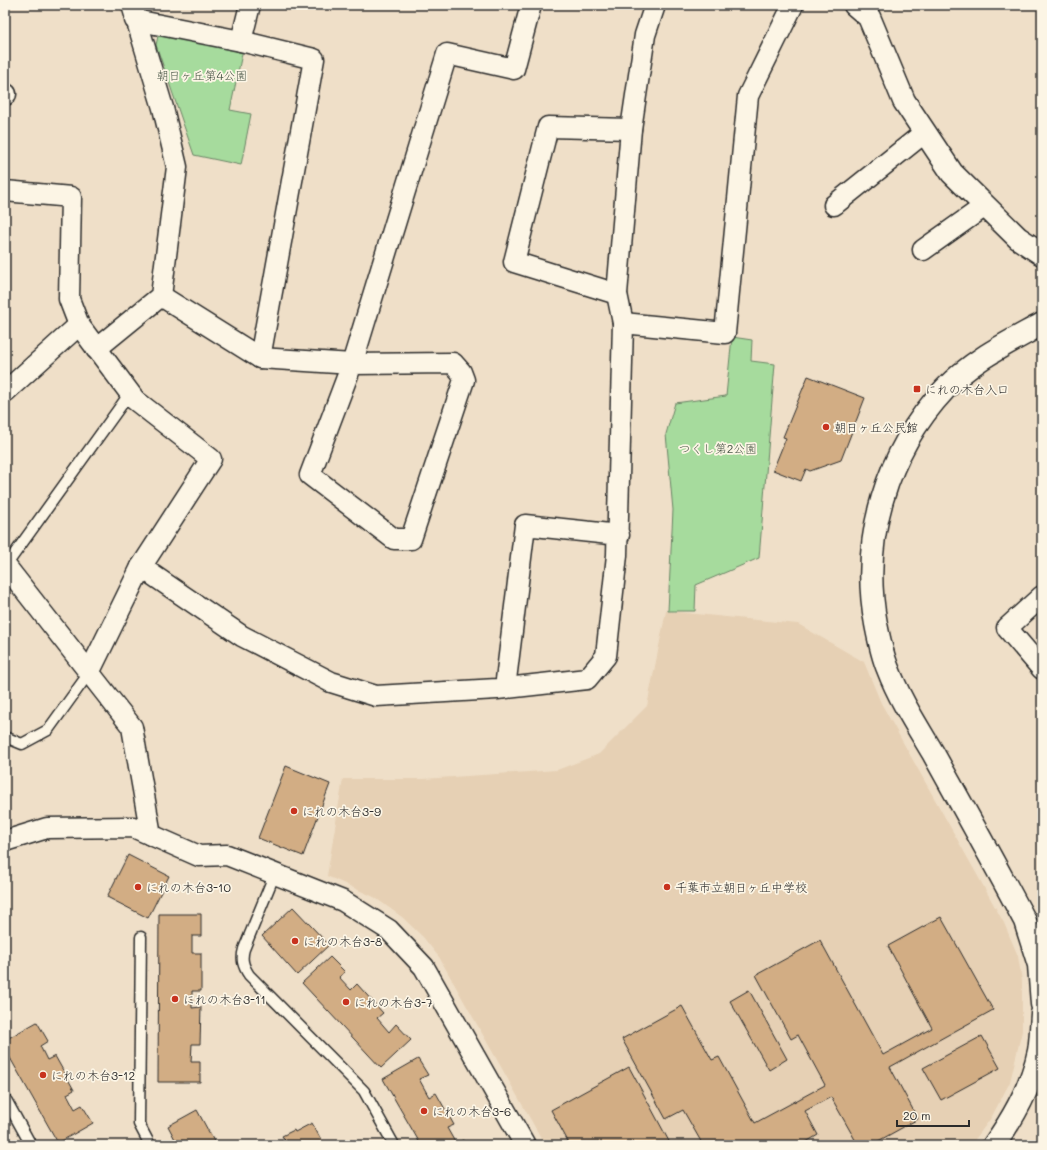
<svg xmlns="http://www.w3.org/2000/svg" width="1047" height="1150" viewBox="0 0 1047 1150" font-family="Mali,'Klee One',sans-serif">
  <rect width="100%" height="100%" fill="#efdfc8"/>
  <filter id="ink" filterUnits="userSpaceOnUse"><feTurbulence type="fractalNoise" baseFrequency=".025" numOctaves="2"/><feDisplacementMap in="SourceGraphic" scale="8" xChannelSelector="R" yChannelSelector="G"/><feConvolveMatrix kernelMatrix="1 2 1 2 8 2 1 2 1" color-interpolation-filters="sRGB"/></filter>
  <g filter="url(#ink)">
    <!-- built -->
    <polygon fill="#e6d0b4" points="666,611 798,624 864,662 881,703 1004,923 1018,956 1022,981 1022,1031 1010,1082 991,1118 971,1145 545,1145 439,957 423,937 402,917 374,897 327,876 343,779 423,779 557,770 599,754 647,706"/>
    <!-- green -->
    <g fill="#a6db9d" stroke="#688364">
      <polygon points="168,32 243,49 230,110 251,114 241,165 194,155 156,45 158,36"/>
      <polygon points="732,337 752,340 751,361 775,364 759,558 696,585 695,611 668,611 673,510 666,434 675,403 726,396"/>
    </g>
    <!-- building -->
    <g fill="#d2ad84" stroke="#2b2b2b">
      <polygon points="808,376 865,398 841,460 810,471 806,469 801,481 773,470 786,438 783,437"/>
      <polygon points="286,766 330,784 303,856 258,838"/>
      <polygon points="128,855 169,876 148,918 107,897"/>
      <polygon points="293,907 329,945 297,975 262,936"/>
      <polygon points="159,914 201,914 201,936 192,936 192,953 201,953 201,991 192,991 192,1008 201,1007 200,1044 192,1044 191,1062 200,1062 200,1082 158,1082"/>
      <polygon points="941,917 993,1010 890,1067 918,1119 871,1145 858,1145 831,1097 805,1111 818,1135 801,1145 703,1145 683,1110 666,1119 622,1039 682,1006 712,1060 719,1057 755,1123 825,1085 798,1035 791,1039 756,975 820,940 883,1055 932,1028 888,946"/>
      <polygon points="330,957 345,972 339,977 351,990 357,984 383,1013 377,1018 389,1032 396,1024 411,1040 381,1068 302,983"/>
      <polygon points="749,990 787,1059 769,1070 730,1001"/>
      <polygon points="37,1022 48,1041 40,1046 47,1060 55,1056 74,1090 67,1094 75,1109 82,1105 93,1123 58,1143 5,1049 5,1040"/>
      <polygon points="982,1036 1000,1068 941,1100 923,1068"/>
      <polygon points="418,1059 428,1075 419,1079 429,1097 436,1093 454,1125 447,1128 456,1144 463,1140 466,1145 421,1145 383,1079"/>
      <polygon points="629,1067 671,1145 570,1145 551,1110"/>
      <polygon points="197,1110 216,1145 178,1145 168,1126"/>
      <polygon points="312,1123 324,1145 280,1145 286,1142 282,1136 294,1130 295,1132"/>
    </g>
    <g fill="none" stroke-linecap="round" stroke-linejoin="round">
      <defs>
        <g id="service">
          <polyline points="5,567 130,393"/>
          <polyline points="5,737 22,744 48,730 89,673"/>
          <path d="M275,873l-31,76c-3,10 -1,17 5,26l115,116 30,54"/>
          <polyline points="141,937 139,1124 150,1145"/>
          <polyline points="5,1098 31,1145"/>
        </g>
        <g id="minor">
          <polyline points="135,20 241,41 314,59 260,358"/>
          <polyline points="241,41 250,5"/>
          <polyline points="5,95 6,94"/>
          <polyline points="5,191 71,197 69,299 79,325 135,400 211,459 141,567 89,673"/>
          <polyline points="834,205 924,133"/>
          <polyline points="923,250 985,206"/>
          <polyline points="617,294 514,262 548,127 631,129"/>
          <polyline points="161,296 260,358 352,364 453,363 461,372 464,380 411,539 394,539 310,475 352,364 447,54 514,69 531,5"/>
          <polyline points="623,323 725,333 748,96 793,5"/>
          <polyline points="96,349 161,296 177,167 163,108 132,5"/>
          <polyline points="5,392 79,325"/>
          <polyline points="5,565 132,727 151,835"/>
          <polyline points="141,567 242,636 331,682 376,696 497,689 587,679 606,656 617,555 623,323 617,294 631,129 645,35 655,5"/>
          <polyline points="1042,596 1007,628 1042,669"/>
          <polyline points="505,688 525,525 619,535"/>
          <polyline points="5,841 47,828 133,827 199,856 227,855 343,901 389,930 424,967 525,1145"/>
        </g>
        <g id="tertiary">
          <polyline points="855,5 869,17 904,101 952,173 1018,238 1042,254"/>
          <path d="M1042,324c-34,19 -70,36 -97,65 -59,63 -85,151 -69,235 3,15 6,31 12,45 11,29 29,57 45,84 31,56 62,111 92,168l14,44 3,39"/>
          <path d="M994,1145c20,-28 38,-60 45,-94 2,-12 2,-25 3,-37"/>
        </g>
      </defs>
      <!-- service casing -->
      <use href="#service" stroke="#2b2b2b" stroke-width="13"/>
      <!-- minor casing -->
      <use href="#minor" stroke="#2b2b2b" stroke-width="23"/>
      <!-- tertiary casing -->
      <use href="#tertiary" stroke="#2b2b2b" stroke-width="25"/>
      <!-- service -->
      <use href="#service" stroke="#fcf5e5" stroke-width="10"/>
      <!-- minor -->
      <use href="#minor" stroke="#fcf5e5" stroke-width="20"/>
      <!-- tertiary -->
      <use href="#tertiary" stroke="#fcf5e5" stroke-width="22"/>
    </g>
  </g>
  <!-- markers -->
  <g fill="#c8321e" stroke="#fcf5e5" stroke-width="1.5">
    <rect x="913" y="385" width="8" height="8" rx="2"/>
    <circle cx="826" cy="427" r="4"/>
    <circle cx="294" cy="811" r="4"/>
    <circle cx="138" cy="887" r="4"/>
    <circle cx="667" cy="887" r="4"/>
    <circle cx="295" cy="941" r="4"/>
    <circle cx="175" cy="999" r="4"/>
    <circle cx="346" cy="1002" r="4"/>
    <circle cx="43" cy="1075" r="4"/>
    <circle cx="424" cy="1111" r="4"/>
  </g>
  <g text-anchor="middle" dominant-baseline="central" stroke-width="3.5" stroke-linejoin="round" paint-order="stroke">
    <!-- park labels -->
    <g font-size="12" fill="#4a5748" stroke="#fcf5e5">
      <text x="202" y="75">朝日ヶ丘第4公園</text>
      <text x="718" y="448">つくし第2公園</text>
    </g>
    <!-- poi labels -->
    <g font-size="12" fill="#2b2b2b" stroke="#fcf5e5" text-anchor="start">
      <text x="925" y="389">にれの木台入口</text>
      <text x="834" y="427">朝日ヶ丘公民館</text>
      <text x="302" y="811">にれの木台3-9</text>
      <text x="146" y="887">にれの木台3-10</text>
      <text x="675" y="887">千葉市立朝日ヶ丘中学校</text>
      <text x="303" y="941">にれの木台3-8</text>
      <text x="183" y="999">にれの木台3-11</text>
      <text x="354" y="1002">にれの木台3-7</text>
      <text x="51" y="1075">にれの木台3-12</text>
      <text x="432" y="1111">にれの木台3-6</text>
    </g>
  </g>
  <!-- margin -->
  <rect width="1047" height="1150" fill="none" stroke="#fcf5e5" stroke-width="20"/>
  <rect x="10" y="10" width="1027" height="1130" fill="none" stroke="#2b2b2b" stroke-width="1.5" filter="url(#ink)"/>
  <!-- scale -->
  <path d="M897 1120v6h72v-6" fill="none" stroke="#2b2b2b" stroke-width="2"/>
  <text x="903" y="1120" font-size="12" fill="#2b2b2b" stroke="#fcf5e5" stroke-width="3" paint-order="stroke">20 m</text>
</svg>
